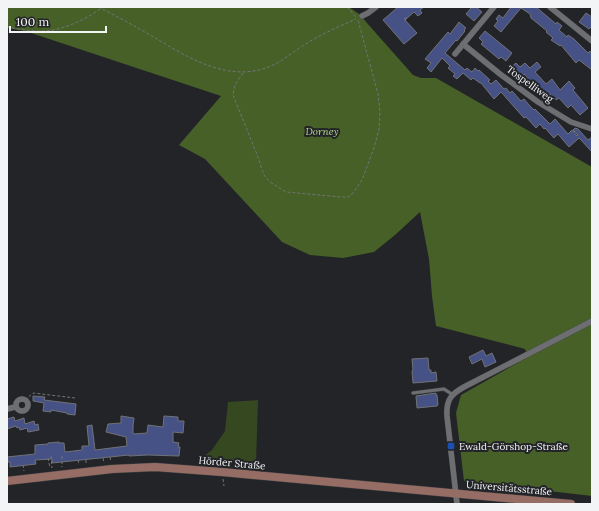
<svg xmlns="http://www.w3.org/2000/svg" width="599" height="511" viewBox="0 0 599 511" font-family="Lora,serif">
  <rect width="100%" height="100%" fill="#232428"/>
  <!-- green -->
  <polygon fill="#364820" points="258,400 256,463 199,460 212,450 225,431 228,402"/>
  <!-- forest -->
  <polygon fill="#466028" points="7,7 349,7 359,14 413,75 421,78 436,78 592,167 592,496 464,481 456,413 461,395 528,357 525,349 436,326 432,296 429,259 420,212 395,235 374,252 343,258 310,255 282,242 205,159 179,145 221,96 25,31 7,28"/>
  <!-- building -->
  <g fill="#465286" stroke="#717276">
    <polygon points="398,7 424,7 420,10 422,13 418,16 414,12 405,20 417,33 404,44 383,20"/>
    <polygon points="472,7 476,7 482,12 474,21 466,14"/>
    <polygon points="511,7 536,7 556,24 557,22 562,26 559,30 567,37 568,35 574,39 588,53 590,51 592,54 592,70 579,60 576,63 561,45 560,46 551,40 553,38 546,32 547,31 531,18 530,14 521,8 501,32 494,26 498,21 496,19 499,15 503,18"/>
    <polygon points="586,13 592,17 592,26 589,29 579,22"/>
    <polygon points="459,22 466,28 464,30 465,31 457,41 456,40 445,53 465,70 467,68 472,72 475,68 478,71 479,70 490,80 488,81 491,84 496,80 504,89 506,88 510,93 512,91 521,101 524,99 530,106 534,110 535,109 550,124 555,119 568,134 572,130 577,136 578,135 573,130 575,128 578,129 588,140 592,137 592,152 581,140 579,138 569,147 558,134 554,138 545,128 544,129 540,124 536,128 526,117 524,118 501,92 494,99 481,83 480,83 473,78 471,80 463,73 457,79 453,76 455,74 448,68 450,66 442,58 431,72 427,68 431,63 425,59 448,32 450,34"/>
    <polygon points="485,31 512,53 506,61 501,57 499,59 481,44 483,42 479,38"/>
    <polygon points="537,62 541,67 535,72 546,84 552,79 560,90 569,81 575,88 573,90 588,108 580,115 571,105 568,108 559,98 556,100 550,94 547,97 540,89 539,90 537,87 536,88 524,74 520,77 511,67 516,63 520,67 525,63 530,68"/>
    <polygon points="483,350 486,356 492,353 496,362 485,367 482,359 472,364 469,357"/>
    <polygon points="428,358 429,370 431,370 431,373 436,372 437,381 413,383 412,371 413,370 412,359"/>
    <polygon points="436,393 436,395 437,395 438,405 437,405 437,406 417,408 416,396"/>
    <polygon points="33,396 45,397 44,400 76,404 75,415 67,414 67,413 51,410 51,412 43,411 44,403 33,401"/>
    <polygon points="121,416 134,418 133,426 133,434 147,433 148,425 163,427 164,416 178,417 178,421 184,421 183,433 173,432 173,442 179,443 178,447 180,447 179,456 148,455 129,456 129,455 52,463 52,459 35,460 36,464 10,467 10,462 7,462 7,457 35,454 35,445 48,444 48,443 59,442 59,443 64,443 65,452 82,450 82,446 89,446 87,426 92,425 95,450 127,446 126,437 106,432 108,424 121,423"/>
    <polygon points="14,417 15,421 24,418 25,424 34,421 35,425 38,424 39,430 28,432 27,428 20,430 19,427 17,428 16,426 7,429 7,419"/>
  </g>
  <g fill="none" stroke-linecap="round" stroke-linejoin="round">
    <defs>
      <polyline id="service" points="413,393 444,389 453,395"/>
      <g id="minor">
        <polyline points="550,7 592,41"/>
        <polyline points="362,16 368,13 376,7"/>
        <polyline points="463,44 500,74 538,102 571,122 592,129"/>
        <polyline points="455,54 494,7"/>
        <circle cx="22" cy="405" r="6"/>
        <polyline points="7,409 15,407"/>
        <path d="M457,504l-10,-88c-1,-16 4,-22 17,-29l128,-66"/>
      </g>
      <polyline id="secondary" points="7,481 112,469 155,467 222,472 571,504"/>
    </defs>
    <!-- service casing -->
    <use href="#service" stroke="#404143" stroke-width="4"/>
    <!-- minor casing -->
    <use href="#minor" stroke="#404143" stroke-width="6"/>
    <!-- secondary casing -->
    <use href="#secondary" stroke="#404143" stroke-width="9"/>
    <!-- path -->
    <g stroke="#737477" stroke-width="1" stroke-dasharray="3 2" stroke-linecap="butt">
      <path d="M98,7c19,9 36,19 54,29 35,21 77,48 119,30 8,-3 15,-9 23,-14 5,-4 10,-7 15,-10 15,-9 31,-16 47,-23"/>
      <polyline points="347,7 356,17"/>
      <polyline points="404,19 408,17"/>
      <polyline points="405,21 407,17"/>
      <path d="M7,27c11,2 23,4 35,4 20,0 45,-12 61,-24"/>
      <polyline points="243,73 235,85 233,95 256,152 264,175 270,182 286,192 341,197 348,197 353,193 362,180 374,148 379,129 380,112 378,94 358,20"/>
      <polyline points="25,400 33,393 75,398"/>
      <polyline points="51,456 52,468"/>
      <polyline points="62,456 62,467"/>
      <polyline points="110,457 111,462"/>
      <polyline points="48,458 50,468"/>
      <polyline points="103,458 104,463"/>
      <polyline points="78,460 79,465"/>
      <polyline points="86,460 86,465"/>
      <polyline points="23,465 24,471"/>
      <polyline points="223,479 224,486"/>
    </g>
    <!-- service -->
    <use href="#service" stroke="#6d6e72" stroke-width="3"/>
    <!-- minor -->
    <use href="#minor" stroke="#6d6e72" stroke-width="5.5"/>
    <!-- secondary -->
    <use href="#secondary" stroke="#956d64" stroke-width="8"/>
  </g>
  <!-- markers -->
  <rect fill="#1a4fb4" stroke="#232428" stroke-width="1.5" x="447" y="442" width="8" height="8" rx="2"/>
  <g text-anchor="middle" dominant-baseline="central" stroke-width="4" stroke-linejoin="round" paint-order="stroke">
    <!-- street labels -->
    <g font-size="10" fill="#f3f4f6" stroke="#232428">
      <text transform="translate(530 84) rotate(36)">Tospelliweg</text>
      <text transform="translate(232 463) rotate(5)">Hörder Straße</text>
      <text transform="translate(509 488) rotate(5)">Universitätsstraße</text>
    </g>
    <!-- park labels -->
    <g font-size="10" font-style="italic" fill="#b4dd8a" stroke="#232428">
      <text x="322" y="131">Dorney</text>
    </g>
    <!-- poi labels -->
    <g font-size="10" fill="#f3f4f6" stroke="#232428" text-anchor="start">
      <text x="459" y="446">Ewald-Görshop-Straße</text>
    </g>
  </g>
  <!-- border -->
  <rect width="599" height="511" fill="none" stroke="#f3f4f6" stroke-width="16"/>
  <!-- scale -->
  <path d="M10 26v6h96v-6" fill="none" stroke="#f3f4f6" stroke-width="2"/>
  <text x="16" y="26" font-size="12" fill="#f3f4f6" stroke="#232428" stroke-width="3" paint-order="stroke">100 m</text>
</svg>
